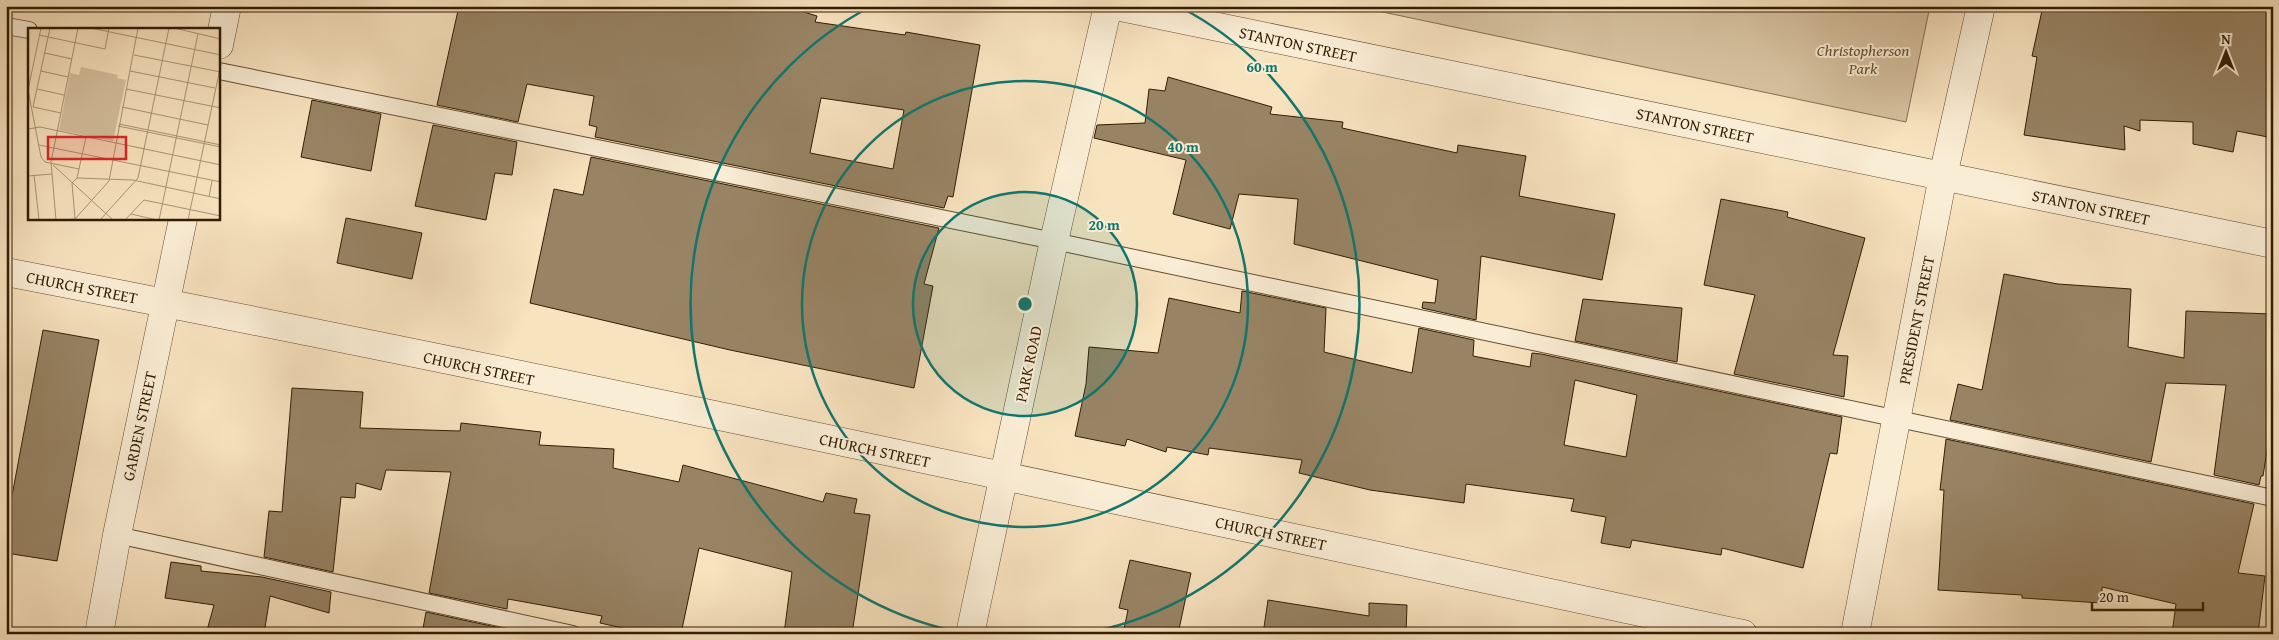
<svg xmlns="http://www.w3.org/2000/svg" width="2279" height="640" viewBox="0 0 2279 640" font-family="'Gentium Book Plus',serif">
  <rect width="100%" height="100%" fill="#f8e3bf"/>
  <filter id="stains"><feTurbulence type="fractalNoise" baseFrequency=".004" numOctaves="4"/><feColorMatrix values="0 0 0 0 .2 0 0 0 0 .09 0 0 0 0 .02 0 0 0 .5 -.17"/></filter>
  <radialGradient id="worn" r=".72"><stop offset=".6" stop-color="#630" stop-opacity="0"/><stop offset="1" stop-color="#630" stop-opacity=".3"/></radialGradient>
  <!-- green -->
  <polygon fill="#d6c19f" stroke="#846f51" points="1354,6 1930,6 1906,122"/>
  <!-- building -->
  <g fill="#988465" stroke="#311d03" fill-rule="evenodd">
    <path d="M459,6h325l33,10 -2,6 90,13 1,-3 74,13 -27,152 -5,-1 -4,12 -349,-71 2,-10 -8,-2 5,-29 -67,-12 -9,38 -81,-17zM821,98l83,12 -11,59 -83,-16z"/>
    <polygon points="2043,6 2273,6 2273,138 2237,131 2233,152 2193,144 2193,122 2140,120 2140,131 2124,126 2125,150 2024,135 2037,57 2032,56"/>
    <polygon points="1168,77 1272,107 1270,114 1343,122 1342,128 1457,153 1458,145 1526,156 1519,196 1615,214 1602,280 1481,256 1476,320 1422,308 1423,302 1435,303 1438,280 1294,244 1298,199 1239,194 1230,229 1173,214 1186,160 1094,138 1097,125 1145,123 1149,89 1165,91"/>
    <polygon points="312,100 381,114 371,171 301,157"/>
    <polygon points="433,125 517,142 512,175 495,173 486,220 415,206"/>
    <polygon points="591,157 939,228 924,284 933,286 914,388 730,350 530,303 554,189 583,195"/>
    <polygon points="1721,199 1788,212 1787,217 1865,238 1833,355 1848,356 1844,397 1734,374 1755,295 1704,285"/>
    <polygon points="346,218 422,233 412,279 337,263"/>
    <polygon points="2004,274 2058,284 2131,289 2128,347 2184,358 2186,311 2273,314 2273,413 2263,476 2261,476 2259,485 2214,475 2226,385 2166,383 2151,462 1950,420 1958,384 1982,390"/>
    <path d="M1242,291l84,17 -2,44 88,21 7,-45 55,12 -1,16 57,11 2,-14 9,1 301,63 -5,37 -7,-1 -27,115 -81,-20 -1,7 -89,-15 -2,8 -29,-5 5,-26 -35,-6 3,-12 -108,-15 -2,19 -94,-13 -71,-17 3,-13 -93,-12 -1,7 -41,-8 -1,5 -39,-13 -2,7 -50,-10 11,-52 3,-37 69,6 11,-55 71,15zM1575,380l62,15 -11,62 -62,-12z"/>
    <polygon points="1583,299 1682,308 1677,362 1575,341"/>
    <polygon points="43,330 99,340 57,561 6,553 6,528"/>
    <polygon points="292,388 363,392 360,428 460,431 461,423 541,432 539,445 614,449 613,468 679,482 683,465 823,502 826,493 857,499 854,513 870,515 852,634 784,634 792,572 699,548 681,634 650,634 600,623 602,616 508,599 507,609 429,593 451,472 386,470 381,490 356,483 355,498 341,497 333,572 264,557 269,511 282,512"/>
    <polygon points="1946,439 2254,504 2238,573 2265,576 2258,634 2172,634 2176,604 2102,587 2102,603 2022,598 2022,595 1938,590 1944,490 1940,490"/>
    <polygon points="1130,560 1191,573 1178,634 1123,634 1128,610 1119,608"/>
    <polygon points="171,562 201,566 201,571 262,577 331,592 329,613 270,596 264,634 206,634 214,605 165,598"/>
    <polygon points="1268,600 1369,616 1369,603 1407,605 1406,634 1263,634"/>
    <polygon points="426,612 505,629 504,634 422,634"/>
  </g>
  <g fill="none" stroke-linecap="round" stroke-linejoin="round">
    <defs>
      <g id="service">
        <polyline points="6,26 29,30"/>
        <polyline points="219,71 1054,241 2273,498"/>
        <polyline points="117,535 573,634"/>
      </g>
      <g id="minor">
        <polyline points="1116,6 2273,244"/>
        <path d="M6,272c581,112 1159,239 1737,362"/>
        <polyline points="970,634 1054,241 1108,6"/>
        <polyline points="1855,634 1943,176 1981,6"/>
      </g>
      <g id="tertiary">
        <polyline points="219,45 227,6"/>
        <polyline points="99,634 117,535 183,219"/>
      </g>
    </defs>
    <!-- service casing -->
    <use href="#service" stroke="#634e32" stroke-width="18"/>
    <!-- minor casing -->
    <use href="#minor" stroke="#634e32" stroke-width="29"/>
    <!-- tertiary casing -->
    <use href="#tertiary" stroke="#634e32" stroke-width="29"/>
    <!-- service -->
    <use href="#service" stroke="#faedd5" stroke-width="16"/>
    <!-- minor -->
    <use href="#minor" stroke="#faedd5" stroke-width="28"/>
    <!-- tertiary -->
    <use href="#tertiary" stroke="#faedd5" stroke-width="28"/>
  </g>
  <!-- distance rings -->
  <circle cx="1025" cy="304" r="112" fill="#0f766e" fill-opacity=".12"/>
  <g fill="none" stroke="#0f766e" stroke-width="2.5">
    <circle cx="1025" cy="304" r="112"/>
    <circle cx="1025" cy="304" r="223"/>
    <path d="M964 633A335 335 0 0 1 870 7M1180 7A335 335 0 0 1 1086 633"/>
  </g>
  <g text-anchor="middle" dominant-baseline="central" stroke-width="4" stroke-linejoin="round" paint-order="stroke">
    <!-- street labels -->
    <g font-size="16" fill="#311d03" stroke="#faedd5">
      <text transform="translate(1298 44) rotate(12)">STANTON STREET</text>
      <text transform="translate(1695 125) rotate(12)">STANTON STREET</text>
      <text transform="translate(2091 207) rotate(12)">STANTON STREET</text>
      <text transform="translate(82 287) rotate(11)">CHURCH STREET</text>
      <text transform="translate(1916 320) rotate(-79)">PRESIDENT STREET</text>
      <text transform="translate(1028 364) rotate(-78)">PARK ROAD</text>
      <text transform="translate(479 368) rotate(12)">CHURCH STREET</text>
      <text transform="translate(139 426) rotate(-78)">GARDEN STREET</text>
      <text transform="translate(875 450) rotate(12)">CHURCH STREET</text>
      <text transform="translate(1271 533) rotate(12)">CHURCH STREET</text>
    </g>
    <!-- park labels -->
    <g font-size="16" font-style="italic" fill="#634e32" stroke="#faedd5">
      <text x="1863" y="50">Christopherson<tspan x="1863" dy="18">Park</tspan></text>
    </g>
  </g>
  <!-- overview -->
  <g transform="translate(28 28)">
    <rect width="192" height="192" fill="#f8e3bf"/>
    <path d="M53,39l37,8 -1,3 9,2 -13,61 -54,-11 11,-57 9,2z" fill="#d6c19f"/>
    <path fill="none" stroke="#a89474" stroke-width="1" d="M13,0l-13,62 13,67 4,5 34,7M63,0l130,27M146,0l47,11M11,7l66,14 4,-21M17,25l27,6M106,27l87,17M13,43l27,6M102,43l85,17M9,61l27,6M98,61l95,19M5,79l17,-79M5,79l28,6M94,79l86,18M91,96l102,21M90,98l103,21M0,101l12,-2 181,38M11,117l182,37M25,137l60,55M6,147l5,45M0,148l24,-2M49,150l9,-41M181,169l3,-16M103,186l26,6M47,191l-3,-36 5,-5 56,2 88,19M28,192l-5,-58 27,-134M35,192l12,-1 34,-38 29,-153M72,192l38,-42 31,-150M97,192l19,-20 77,16M131,192l39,-186M160,192l33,-156"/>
    <path fill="#d62828" fill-opacity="0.15" stroke="#d62828" stroke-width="2.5" d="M20,109h78v22h-78z"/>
    <rect width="192" height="192" fill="none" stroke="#311d03" stroke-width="2.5"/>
  </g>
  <circle cx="1025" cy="304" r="8" fill="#0f766e" stroke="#faedd5" stroke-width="2.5"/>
  <g font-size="15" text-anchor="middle" font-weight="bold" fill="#0f766e" stroke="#faedd5" stroke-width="4" stroke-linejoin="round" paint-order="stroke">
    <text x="1262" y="72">60 m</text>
    <text x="1183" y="152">40 m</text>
    <text x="1104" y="230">20 m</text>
  </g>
  <!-- margin -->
  <rect width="2279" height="640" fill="none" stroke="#f8e3bf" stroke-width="25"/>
  <rect x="8" y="8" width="2264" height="625" fill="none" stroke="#311d03" stroke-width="2.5"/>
  <rect x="12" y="12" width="2254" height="615" fill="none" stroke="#311d03"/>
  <!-- north arrow -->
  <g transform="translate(2226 52)" stroke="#faedd5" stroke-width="4" paint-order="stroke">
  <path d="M0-4L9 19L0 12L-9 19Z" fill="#311d03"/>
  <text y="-8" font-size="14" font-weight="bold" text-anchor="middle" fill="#311d03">N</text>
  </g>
  <!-- scale -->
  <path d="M2092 602v8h111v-8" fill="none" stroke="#311d03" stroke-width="2.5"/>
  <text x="2099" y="602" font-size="15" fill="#311d03" stroke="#faedd5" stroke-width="4" paint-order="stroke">20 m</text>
  <rect width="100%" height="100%" filter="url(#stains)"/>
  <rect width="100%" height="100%" fill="url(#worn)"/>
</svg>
